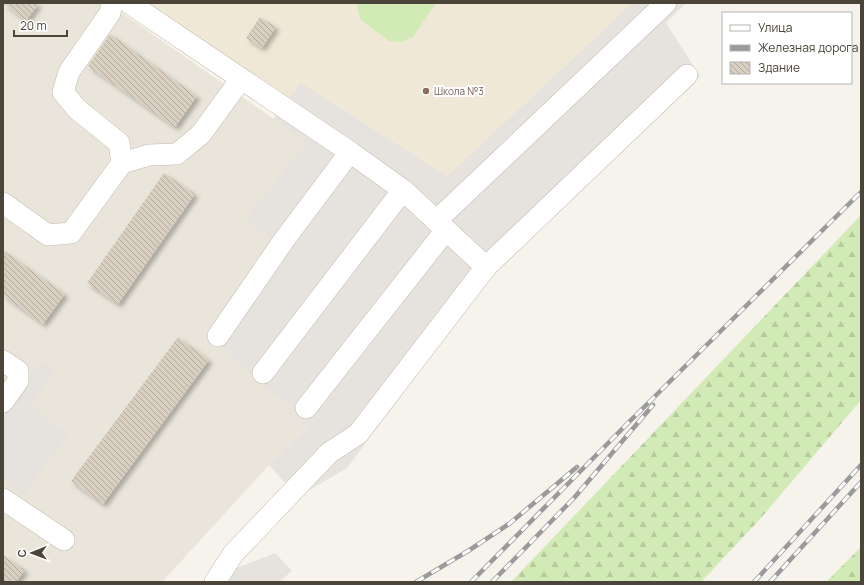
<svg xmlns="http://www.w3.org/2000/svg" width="864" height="585" viewBox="0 0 864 585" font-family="Manrope,sans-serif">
  <defs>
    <pattern id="forest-firs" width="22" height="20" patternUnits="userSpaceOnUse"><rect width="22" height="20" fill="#d2eab5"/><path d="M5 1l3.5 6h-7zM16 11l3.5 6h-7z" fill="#b6ca9c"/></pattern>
    <pattern id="building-back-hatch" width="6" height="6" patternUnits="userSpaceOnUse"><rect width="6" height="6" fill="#d8cfc1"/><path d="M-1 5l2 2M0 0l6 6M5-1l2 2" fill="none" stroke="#b1aa9e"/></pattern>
    <filter id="shadow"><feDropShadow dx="3.5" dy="3.5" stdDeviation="2" flood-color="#0004"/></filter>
  </defs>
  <rect width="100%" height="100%" fill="#f6f3ec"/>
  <!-- residential -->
  <polygon fill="#eae5da" points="3,3 108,3 308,143 246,220 275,241 208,336 310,425 269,465 162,582 3,582"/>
  <!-- industrial -->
  <g fill="#e6e2dd">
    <polygon points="632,3 686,3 666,23 700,76 501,263 347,468 298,497 269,465 310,425 208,337 275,241 245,220 307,143 273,119 300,82 447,176"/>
    <polygon points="41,361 55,371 30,406 68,434 23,496 3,481 3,413"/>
    <polygon points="275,553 292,571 279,582 201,582"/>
  </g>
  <!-- education -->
  <polygon fill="#efe8d6" points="147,3 632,3 447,176 300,82 288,100"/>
  <!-- forest -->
  <g fill="url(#forest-firs)">
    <polygon points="861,215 861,400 760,519 701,582 511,582"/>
    <polygon points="861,547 861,582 826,582"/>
  </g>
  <!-- garden -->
  <polygon fill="#d2eab5" points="358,3 436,3 413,37 401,42 389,41 360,19 357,6"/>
  <!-- building -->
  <g fill="url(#building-back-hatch)" filter="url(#shadow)">
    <polygon points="3,3 39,3 26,21"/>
    <polygon points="260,17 276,27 262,48 246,38"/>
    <polygon points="110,34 197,96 175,127 88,66"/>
    <polygon points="164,173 195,194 118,304 87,283"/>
    <polygon points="3,250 65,294 43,324 3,295"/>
    <polygon points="178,337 209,360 103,504 71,481"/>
    <polygon points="3,555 25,570 16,582 3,582"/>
  </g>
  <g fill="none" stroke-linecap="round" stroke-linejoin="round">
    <defs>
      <g id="minor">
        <polyline points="129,3 350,152 403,190 486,267"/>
        <polyline points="122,163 149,155 177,154 201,134 241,79"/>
        <polyline points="3,203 48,235 71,233 122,163 119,143 77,109 63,92 69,72 110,13 112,3"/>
        <polyline points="436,221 666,3"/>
        <polyline points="218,336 284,240 350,152"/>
        <polyline points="3,361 18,371 18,381 3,402"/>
        <polyline points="263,373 403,190"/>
        <polyline points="306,408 446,230"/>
        <polyline points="3,499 64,540"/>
        <polyline points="215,582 233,554 329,453 358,434 486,267 687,75"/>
      </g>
    </defs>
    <!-- minor casing -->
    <use href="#minor" stroke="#c2bbae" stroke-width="22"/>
    <!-- minor -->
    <use href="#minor" stroke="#fff" stroke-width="21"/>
    <defs>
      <g id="rail">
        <polyline points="416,582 468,551 509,524 577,467"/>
        <polyline points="471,582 625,426 861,192"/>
        <polyline points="492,582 574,498 653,405"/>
        <polyline points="754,582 861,465"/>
        <polyline points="770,582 861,482"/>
      </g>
    </defs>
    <!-- rail casing -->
    <use href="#rail" stroke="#9a9a9a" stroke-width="4.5"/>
    <!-- rail -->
    <use href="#rail" stroke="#fff" stroke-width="3" stroke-dasharray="9" stroke-linecap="butt"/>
  </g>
  <!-- markers -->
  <circle fill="#8d6e63" stroke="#fff" stroke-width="1.5" cx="426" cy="91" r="4"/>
  <g text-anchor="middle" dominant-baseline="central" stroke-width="4" stroke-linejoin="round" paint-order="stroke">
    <!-- education labels -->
    <g font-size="10" fill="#785e54" stroke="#fff" text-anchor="start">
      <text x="434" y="91">Школа №3</text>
    </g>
  </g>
  <!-- border -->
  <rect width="864" height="585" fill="none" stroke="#4b4439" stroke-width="8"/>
  <!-- legend -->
  <rect x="722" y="12" width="130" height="72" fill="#ffffff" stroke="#b7b4b0"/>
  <rect x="730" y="25" width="20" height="6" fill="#ffffff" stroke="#b7b4b0"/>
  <text x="758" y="32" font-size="12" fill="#4b4439">Улица</text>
  <rect x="730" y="45" width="20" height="6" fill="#9a9a9a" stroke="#b7b4b0"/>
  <text x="758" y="52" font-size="12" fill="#4b4439">Железная дорога</text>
  <rect x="730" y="62" width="20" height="12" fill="url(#building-back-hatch)" stroke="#b7b4b0"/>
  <text x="758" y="72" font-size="12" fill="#4b4439">Здание</text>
  <!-- north arrow -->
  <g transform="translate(32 553) rotate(269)" stroke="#ffffff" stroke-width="3" paint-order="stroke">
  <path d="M0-3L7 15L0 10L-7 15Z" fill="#4b4439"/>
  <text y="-6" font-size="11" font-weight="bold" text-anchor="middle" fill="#4b4439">С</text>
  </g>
  <!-- scale -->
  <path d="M14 30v6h53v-6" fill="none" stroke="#4b4439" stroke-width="2"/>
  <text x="20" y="30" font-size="12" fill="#4b4439" stroke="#ffffff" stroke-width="3" paint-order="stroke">20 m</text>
</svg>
